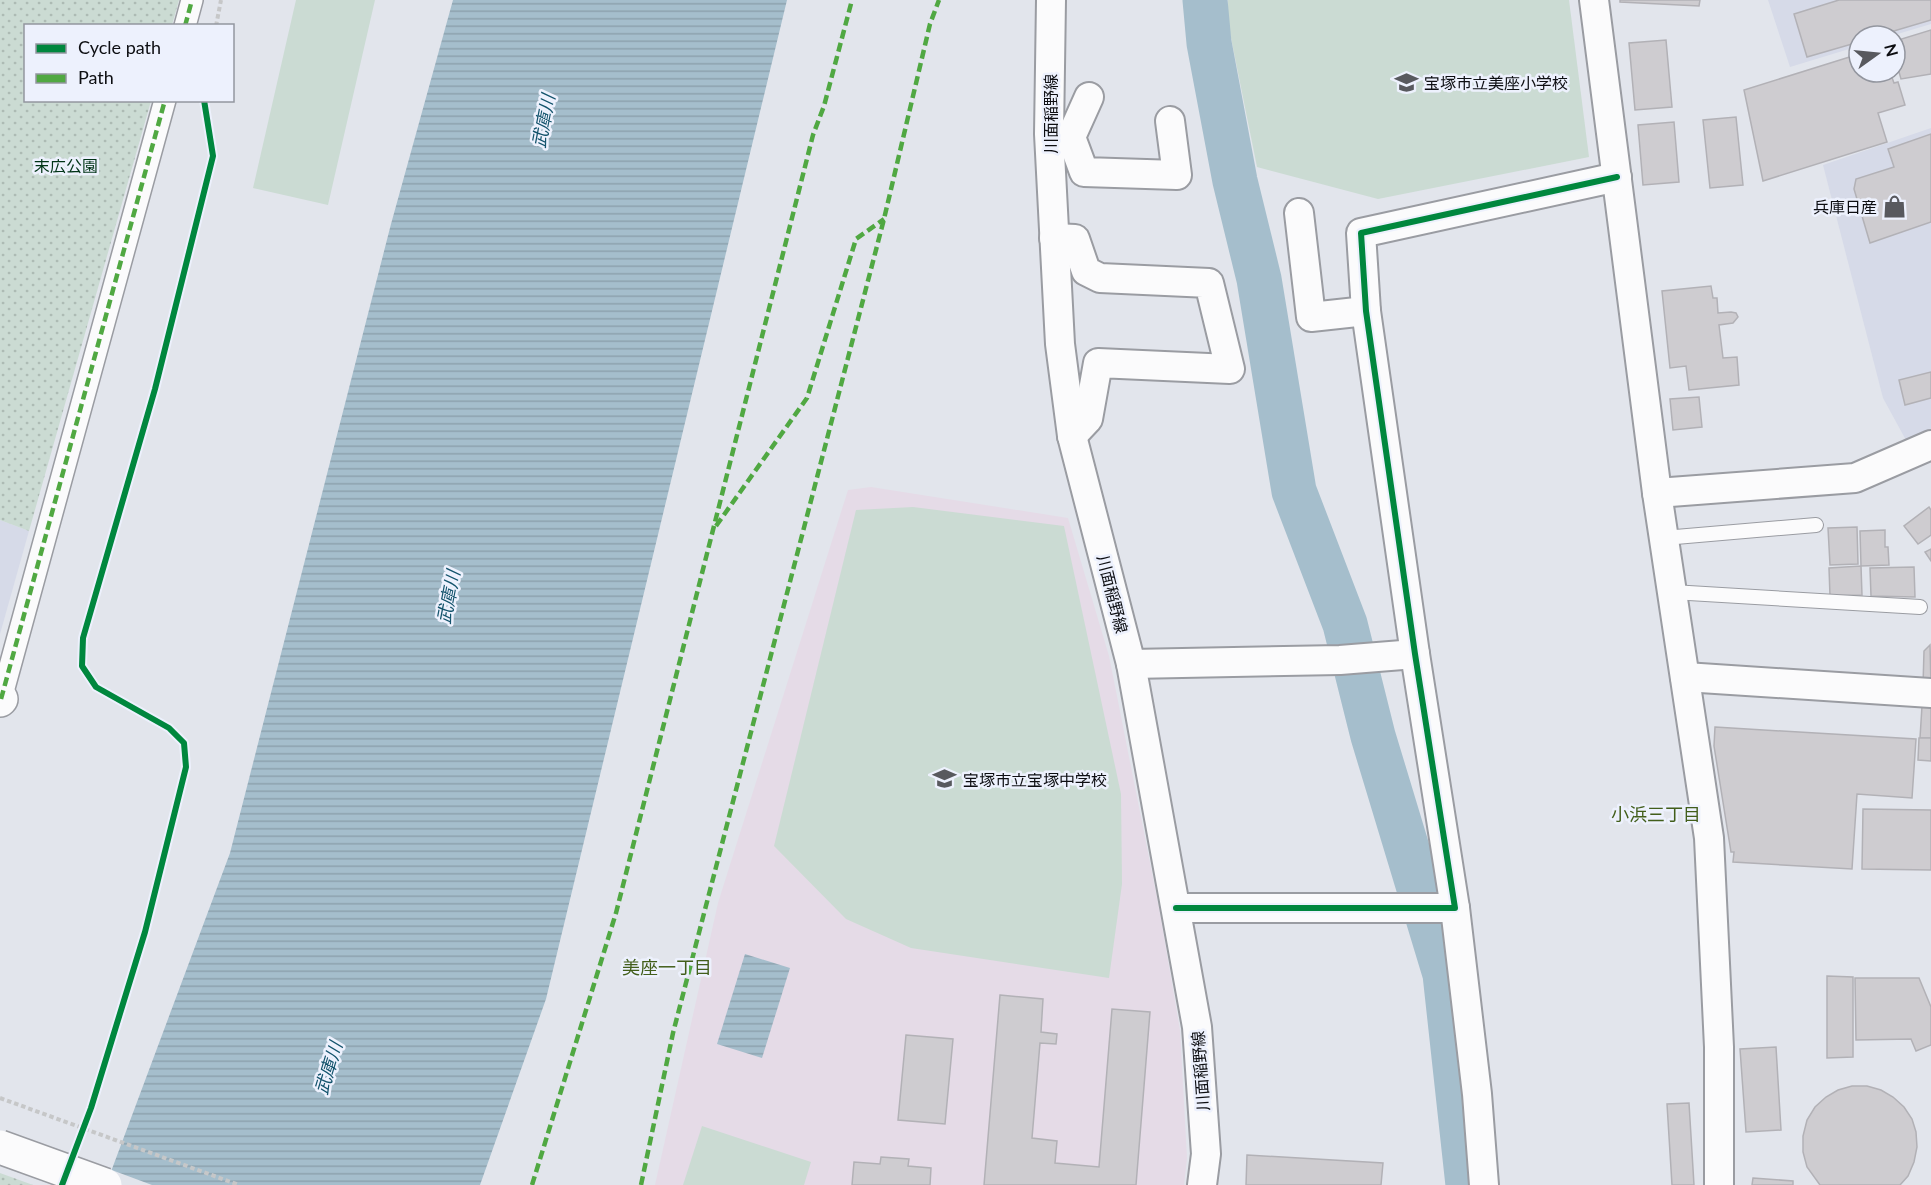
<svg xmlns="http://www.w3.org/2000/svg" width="1931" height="1185" viewBox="0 0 1931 1185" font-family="Lato,'Noto Sans JP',sans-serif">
  <defs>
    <pattern id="park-dots" width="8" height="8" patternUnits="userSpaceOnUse" patternTransform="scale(1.5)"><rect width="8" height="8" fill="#cbdbd3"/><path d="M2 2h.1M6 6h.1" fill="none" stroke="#adbbb4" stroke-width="1.8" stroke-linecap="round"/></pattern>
    <pattern id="water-rules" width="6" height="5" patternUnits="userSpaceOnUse" patternTransform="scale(1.5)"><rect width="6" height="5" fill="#a5becc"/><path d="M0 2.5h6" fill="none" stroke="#8da2ae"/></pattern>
  </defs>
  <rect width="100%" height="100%" fill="#e2e5ec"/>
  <!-- built -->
  <g fill="#d6dae8">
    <polygon points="1768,0 1931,0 1931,24 1891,36 1859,36 1859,46 1790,67"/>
    <polygon points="1931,128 1931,433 1907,442 1883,398 1823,165"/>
    <polygon points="0,520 29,531 0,634"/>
  </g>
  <!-- education -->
  <polygon fill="#e5dbe7" points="871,487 1068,518 1109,656 1159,908 1180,1030 1187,1158 1184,1185 655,1185 718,903 848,490"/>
  <!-- park -->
  <g fill="url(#park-dots)">
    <polygon points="0,0 179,0 172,25 26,26 26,100 151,101 29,531 0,520"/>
    <polygon points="0,1173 33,1185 0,1185"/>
  </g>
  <!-- garden -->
  <g fill="#cbdbd3">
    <polygon points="296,0 375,0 328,205 253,188"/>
    <polygon points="1228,0 1569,0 1589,157 1378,199 1257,167 1228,23"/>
    <polygon points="913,507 1064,526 1121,794 1122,884 1109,978 911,948 846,919 774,846 856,510"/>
    <polygon points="702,1126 811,1162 804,1185 683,1185"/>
  </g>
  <!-- water -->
  <g fill="url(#water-rules)">
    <polygon points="453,0 787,0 546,999 480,1185 106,1185 230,853 391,224"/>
    <polygon points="745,954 790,968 762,1058 717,1044"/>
  </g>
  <!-- pier -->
  <polygon fill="#e2e5ec" points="109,1169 152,1185 103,1185"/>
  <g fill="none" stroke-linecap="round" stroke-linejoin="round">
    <!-- river -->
    <polyline stroke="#a5becc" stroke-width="45" points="1205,0 1209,43 1235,181 1259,279 1294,491 1345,624 1373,736 1445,974 1468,1185"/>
  </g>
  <!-- building -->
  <g fill="#ceccd0" stroke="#b2b1b6" stroke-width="1.5">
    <polygon points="1620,0 1700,0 1699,6 1620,2"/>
    <polygon points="1839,0 1931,0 1931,20 1877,36 1859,36 1859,42 1807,57 1794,14"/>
    <polygon points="1931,30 1931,74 1901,79 1895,58 1895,41"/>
    <polygon points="1666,40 1672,107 1635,110 1629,43"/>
    <polygon points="1859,54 1859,72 1890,72 1894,83 1898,82 1905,105 1878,113 1887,142 1763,181 1744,90"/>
    <polygon points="1736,117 1743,185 1710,188 1703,120"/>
    <polygon points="1674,122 1679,182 1643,185 1638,125"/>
    <polygon points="1931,134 1931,222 1870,243 1854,189 1856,179 1894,167 1888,149"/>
    <polygon points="1711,286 1713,298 1717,298 1718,313 1731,312 1736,313 1738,317 1733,323 1719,325 1723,358 1737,357 1739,385 1689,390 1686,366 1670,368 1662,291"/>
    <polygon points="1931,372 1931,398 1905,405 1899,380"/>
    <polygon points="1699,397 1702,427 1673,430 1670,399"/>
    <polygon points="1929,507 1931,510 1931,535 1918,544 1904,526"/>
    <polygon points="1857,527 1858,564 1830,565 1828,528"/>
    <polygon points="1885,530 1885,547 1888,547 1889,565 1861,566 1860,531"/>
    <polygon points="1931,549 1931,561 1925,552"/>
    <polygon points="1861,566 1862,595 1830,596 1829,568"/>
    <polygon points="1914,567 1915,597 1871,596 1870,568"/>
    <polygon points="1930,645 1931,686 1923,685 1924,651"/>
    <polygon points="1922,706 1931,706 1931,738 1920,738"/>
    <polygon points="1715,727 1916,739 1912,798 1857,794 1852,869 1733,862 1734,852 1731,852 1714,746"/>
    <polygon points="1919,738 1931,738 1931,761 1918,760"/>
    <polygon points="1863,809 1931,810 1931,870 1862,869"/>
    <polygon points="1827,976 1853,977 1853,1057 1827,1058"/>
    <polygon points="1855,978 1919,978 1931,1007 1931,1045 1916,1051 1911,1039 1856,1040"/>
    <polygon points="1000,995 1043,999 1041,1032 1057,1034 1056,1044 1040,1043 1032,1138 1057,1141 1055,1163 1099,1167 1112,1009 1150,1012 1136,1185 984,1185"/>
    <polygon points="906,1035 953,1039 945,1124 898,1120"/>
    <polygon points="1776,1047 1781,1130 1746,1132 1740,1049"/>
    <polygon points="1852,1086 1867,1086 1881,1090 1893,1097 1904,1107 1912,1119 1916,1132 1917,1147 1914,1162 1908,1176 1900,1185 1820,1185 1807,1167 1803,1152 1803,1136 1807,1120 1815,1107 1826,1097 1838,1090"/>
    <polygon points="1689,1103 1694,1185 1672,1185 1667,1104"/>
    <polygon points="1247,1155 1383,1163 1381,1185 1246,1185"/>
    <polygon points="881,1157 909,1159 908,1166 931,1168 930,1185 852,1185 854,1162 880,1164"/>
    <polygon points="1753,1178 1793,1181 1793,1185 1752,1185"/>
  </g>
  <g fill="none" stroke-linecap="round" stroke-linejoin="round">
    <defs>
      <g id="service">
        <polyline points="1664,538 1816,525"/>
        <polyline points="1672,592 1920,607"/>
      </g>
      <g id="pedestrian">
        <polyline points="185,26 192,0"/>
        <polyline points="1,699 165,100"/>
      </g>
      <g id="minor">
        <polyline points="1051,0 1049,134 1060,344 1072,436 1131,664 1197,1027 1206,1154 1202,1185"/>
        <polyline points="1594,0 1657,493 1709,838 1719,1047 1719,1185"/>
        <polyline points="1089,97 1071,137 1084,172 1177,175 1170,121"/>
        <polyline points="1299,213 1311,317 1366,311"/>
        <polyline points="1054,238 1075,239 1086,271 1100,278 1209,283 1230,369 1098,363 1088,419 1072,436"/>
        <polyline points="1657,493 1855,478 1931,445"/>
        <polyline points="1131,664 1340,660 1415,654"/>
        <polyline points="1685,677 1931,693"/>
        <polyline points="1176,908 1455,908 1415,654 1366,311 1361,233 1617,177"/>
        <polyline points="1455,908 1477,1094 1484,1185"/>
      </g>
      <polyline id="tertiary" points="0,700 1,699"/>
    </defs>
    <!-- service casing -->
    <use href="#service" stroke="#9a9ca2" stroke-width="16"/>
    <!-- pedestrian casing -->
    <use href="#pedestrian" stroke="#9a9ca2" stroke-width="24"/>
    <!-- minor casing -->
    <use href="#minor" stroke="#9a9ca2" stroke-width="32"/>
    <!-- tertiary casing -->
    <use href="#tertiary" stroke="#9a9ca2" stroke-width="36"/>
    <!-- path -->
    <g stroke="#c6c7c8" stroke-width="4" stroke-dasharray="4.5 3" stroke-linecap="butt">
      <polyline points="216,26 221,0"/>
      <path d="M76,1146c47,-122 78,-252 110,-379l-2,-24 -15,-15 -73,-41 -14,-21 1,-28 72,-249 58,-233 -9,-56"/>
    </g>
    <!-- service -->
    <use href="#service" stroke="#fbfbfc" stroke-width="14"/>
    <!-- pedestrian -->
    <use href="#pedestrian" stroke="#fbfbfc" stroke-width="21"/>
    <!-- minor -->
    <use href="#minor" stroke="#fbfbfc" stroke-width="28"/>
    <!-- tertiary -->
    <use href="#tertiary" stroke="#fbfbfc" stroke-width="33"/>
    <defs>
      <polyline id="tertiary-bridge" points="0,1147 105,1185"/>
    </defs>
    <!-- tertiary-bridge casing -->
    <use href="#tertiary-bridge" stroke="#9a9ca2" stroke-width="36" stroke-linecap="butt"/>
    <!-- path-bridge -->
    <polyline stroke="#c6c7c8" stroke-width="4" stroke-dasharray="4.5 3" stroke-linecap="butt" points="0,1098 239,1185"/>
    <!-- tertiary-bridge -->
    <use href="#tertiary-bridge" stroke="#fbfbfc" stroke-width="33"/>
    <!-- quiet -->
    <g stroke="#50a842" stroke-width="4.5" stroke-dasharray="9 4.5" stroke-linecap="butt">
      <polyline points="185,26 192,0"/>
      <polyline points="716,526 807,398 856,239 884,219"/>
      <polyline points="1,699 165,100"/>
      <polyline points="532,1185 616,913 813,135 824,106 852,0"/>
      <polyline points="641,1185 673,1033 884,219 930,24 939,0"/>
    </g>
    <defs>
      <g id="cycleway">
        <polyline points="1176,908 1455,908 1415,654 1366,311 1361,233 1617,177"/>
        <polyline points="62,1185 91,1108 145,932 186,767 184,743 169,728 96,687 82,666 83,638 155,389 213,156 204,100"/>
      </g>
    </defs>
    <!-- cycleway casing -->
    <use href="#cycleway" stroke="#edf1fd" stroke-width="10"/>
    <!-- cycleway -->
    <use href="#cycleway" stroke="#00873e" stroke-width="6"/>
  </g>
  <!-- icons -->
  <defs>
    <symbol id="school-bare" viewBox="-9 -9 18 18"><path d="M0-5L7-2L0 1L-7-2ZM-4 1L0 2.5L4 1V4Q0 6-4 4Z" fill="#58595e" stroke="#edf1fd" stroke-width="2.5" paint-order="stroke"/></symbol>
    <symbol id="shop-bare" viewBox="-9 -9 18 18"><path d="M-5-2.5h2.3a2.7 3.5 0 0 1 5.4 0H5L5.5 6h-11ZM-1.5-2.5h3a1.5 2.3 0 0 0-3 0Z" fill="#58595e" stroke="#edf1fd" stroke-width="2.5" paint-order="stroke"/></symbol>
  </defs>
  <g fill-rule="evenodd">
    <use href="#school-bare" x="1390" y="66" width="33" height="33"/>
    <use href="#shop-bare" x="1878" y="190" width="33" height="33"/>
    <use href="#school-bare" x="928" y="762" width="33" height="33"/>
  </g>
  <g text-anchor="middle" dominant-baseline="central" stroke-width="5" stroke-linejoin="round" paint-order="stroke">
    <!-- poi labels -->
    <g font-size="16" fill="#0d0e12" stroke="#edf1fd" text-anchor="start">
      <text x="1424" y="82">宝塚市立美座小学校</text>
      <text x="1877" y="206" text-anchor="end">兵庫日産</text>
      <text x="963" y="779">宝塚市立宝塚中学校</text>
    </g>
    <!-- street labels -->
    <g font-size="16" fill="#0d0e12" stroke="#edf1fd">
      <text transform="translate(1050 114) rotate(-90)">川面稲野線</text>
      <text transform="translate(1113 594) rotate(76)">川面稲野線</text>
      <text transform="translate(1200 1071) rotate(-94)">川面稲野線</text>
    </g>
    <!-- park labels -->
    <g font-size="16" fill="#003416" stroke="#edf1fd">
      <text x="66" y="165">末広公園</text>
    </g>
    <!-- water labels -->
    <g font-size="18" font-style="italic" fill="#13536c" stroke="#edf1fd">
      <text transform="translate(543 121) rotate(-79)">武庫川</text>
      <text transform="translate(448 597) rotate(-79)">武庫川</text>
      <text transform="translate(328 1068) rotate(-73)">武庫川</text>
    </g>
    <!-- neighbourhood labels -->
    <g font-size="18" fill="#425e1b" stroke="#edf1fd">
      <text x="1656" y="814">小浜三丁目</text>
      <text x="667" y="967">美座一丁目</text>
    </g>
  </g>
  <!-- legend -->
  <rect x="24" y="24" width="210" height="78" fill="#edf1fd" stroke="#93969f" stroke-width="1.5"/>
  <rect x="36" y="44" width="30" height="9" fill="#00873e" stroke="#93969f" stroke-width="1.5"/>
  <text x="78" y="54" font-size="18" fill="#0d0e12">Cycle path</text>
  <rect x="36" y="74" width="30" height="9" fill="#50a842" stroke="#93969f" stroke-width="1.5"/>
  <text x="78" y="84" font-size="18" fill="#0d0e12">Path</text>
  <!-- north arrow -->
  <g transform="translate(1877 54) rotate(75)"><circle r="28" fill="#edf1fd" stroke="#93969f" stroke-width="1.5"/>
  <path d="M0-4.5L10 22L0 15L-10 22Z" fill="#58595e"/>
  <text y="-9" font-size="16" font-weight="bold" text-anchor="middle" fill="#0d0e12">N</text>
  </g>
</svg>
